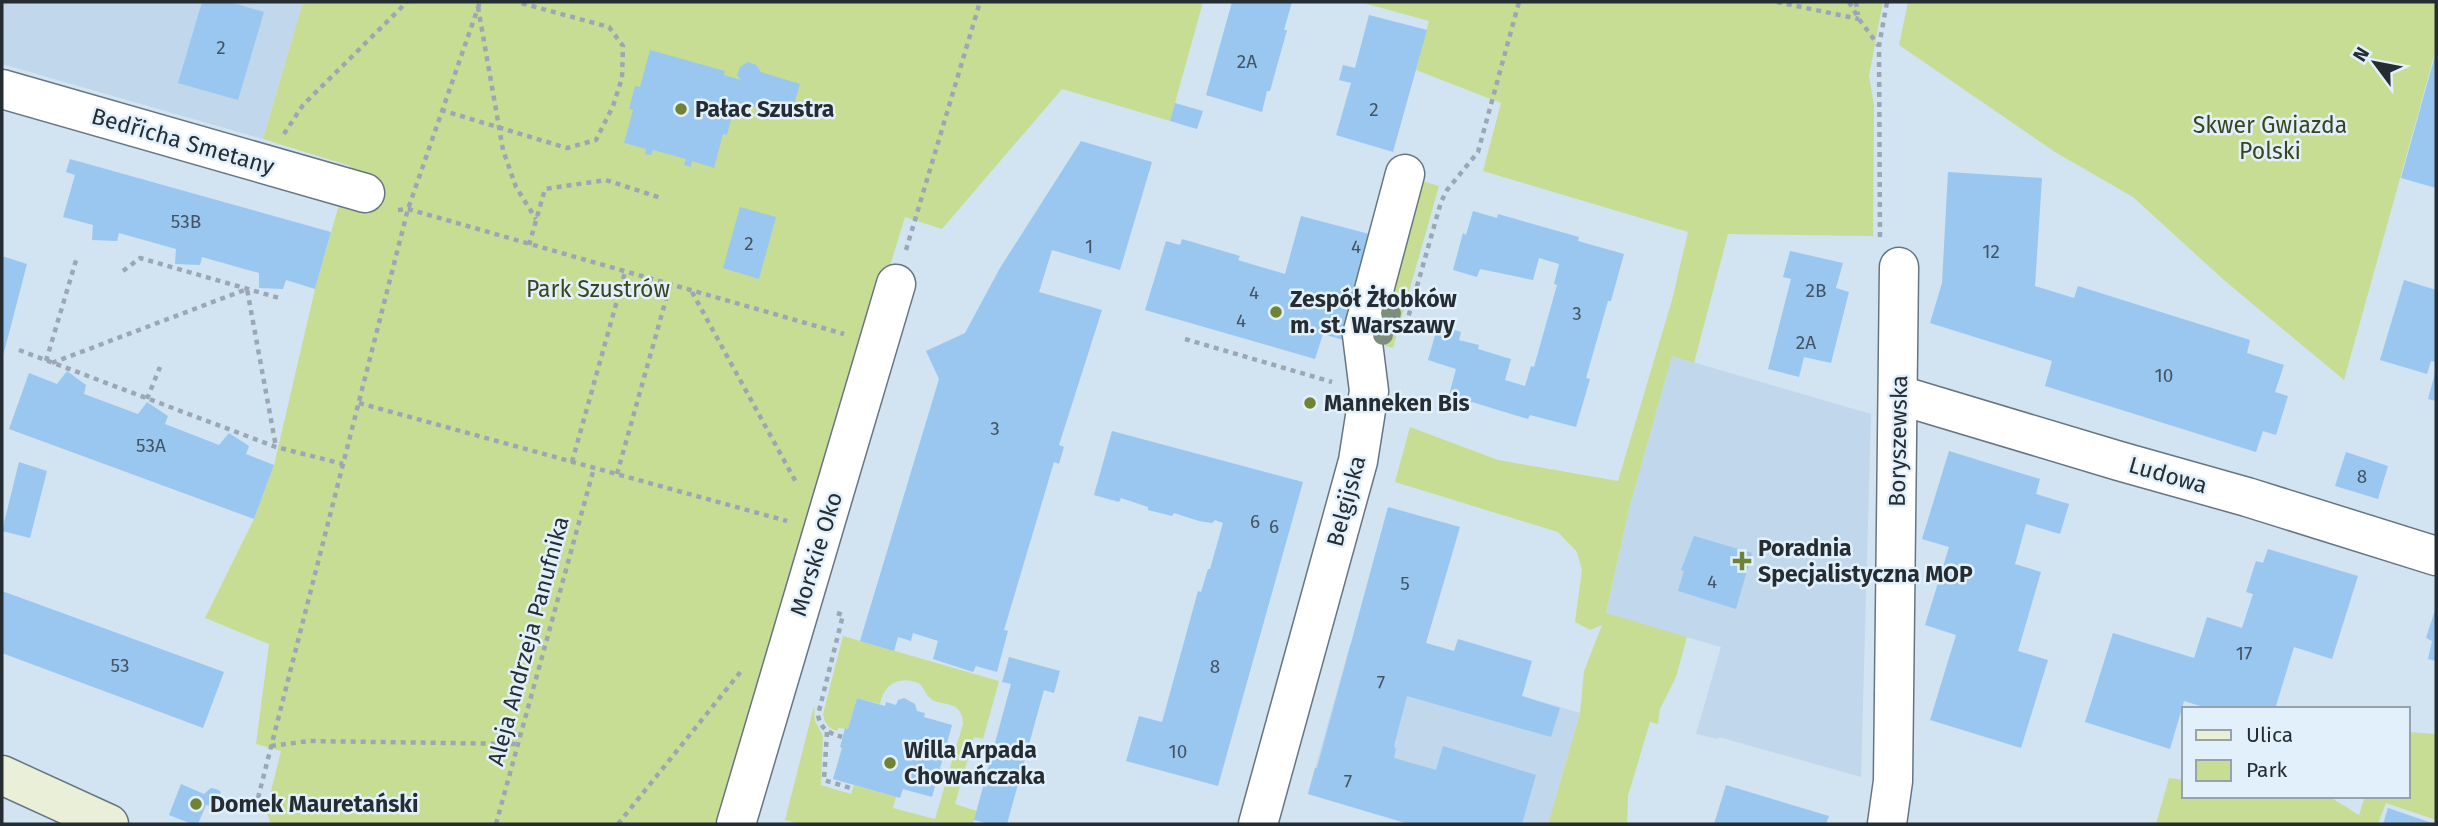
<svg xmlns="http://www.w3.org/2000/svg" width="2438" height="826" viewBox="0 0 2438 826" font-family="'Fira Sans',sans-serif">
  <rect width="100%" height="100%" fill="#d2e3f2"/>
  <!-- built -->
  <g fill="#c1d7ec">
    <polygon points="2,2 303,2 263,139 2,64"/>
    <polygon points="1672,356 1871,414 1861,777 1719,737 1718,739 1696,734 1721,647 1606,614 1629,509"/>
    <polygon points="1350,645 1580,713 1548,824 1409,824 1308,794"/>
  </g>
  <!-- green -->
  <g fill="#c8dd94">
    <polygon points="303,2 1203,2 1170,121 1062,89 942,229 905,217 819,497 724,824 271,824 266,811 281,751 256,744 269,644 205,618 254,519 274,465 315,289 350,166 263,139"/>
    <polygon points="1360,2 1883,2 1869,76 1874,105 1873,236 1728,234 1694,363 1672,356 1629,509 1606,613 1687,637 1676,677 1660,709 1658,724 1650,722 1628,796 1627,824 1548,824 1580,713 1584,671 1602,625 1590,630 1575,622 1582,570 1577,552 1558,532 1395,482 1410,427 1498,460 1618,481 1672,300 1688,232 1483,171 1501,103 1416,70 1429,21"/>
    <polygon points="1908,2 2436,2 2436,49 2344,380 2225,281 2133,197 2055,152 1899,45"/>
    <polygon points="1419,180 1439,186 1393,348 1373,342"/>
    <path d="M843,636l156,45 -16,58 -9,-2 -19,67 22,7 -4,13h-173l-15,-4 29,-114 1,15 8,15 -2,49 30,9 3,-9 42,12 -3,11 42,11 28,-95c-1,-27 -23,-16 -33,-26 -4,-3 -6,-10 -10,-14 -19,-9 -36,-1 -40,20l-23,-6 -9,31 -10,-1 -1,3c-9,-3 -12,-7 -14,-17z"/>
    <polygon points="2410,732 2436,734 2436,820 2386,803 2378,824 2156,824 2169,778 2184,780 2184,796 2322,796 2330,797 2359,815 2365,796 2408,796"/>
  </g>
  <!-- building -->
  <g fill="#99c7f0">
    <polygon points="202,2 230,2 264,12 238,100 178,83"/>
    <polygon points="1232,2 1292,2 1284,30 1287,30 1270,91 1267,91 1262,112 1206,95"/>
    <polygon points="1369,15 1427,30 1393,152 1336,135 1351,83 1339,80 1343,65 1355,68"/>
    <polygon points="650,50 725,71 724,75 741,80 737,75 740,67 748,62 756,65 761,72 800,84 790,117 732,101 729,111 733,112 727,135 723,134 714,168 692,161 691,167 684,165 686,159 653,150 651,155 645,154 646,149 624,143 633,110 629,109 635,86 640,87"/>
    <polygon points="2436,52 2436,188 2401,178"/>
    <polygon points="1175,103 1203,111 1197,129 1170,121"/>
    <polygon points="1081,141 1152,162 1120,270 1052,250 1039,292 1102,310 1059,445 1064,447 1059,464 1054,462 1004,630 1008,631 997,672 976,666 973,672 933,659 938,641 913,633 911,641 898,637 894,651 860,641 939,379 926,351 965,333 1000,268"/>
    <polygon points="70,159 331,232 315,289 286,280 283,289 259,288 259,273 202,257 200,265 175,264 176,249 119,233 117,241 92,240 93,225 63,217 75,175 66,172"/>
    <polygon points="1948,172 2042,178 2035,286 2074,298 2078,286 2250,340 2247,353 2284,365 2275,392 2288,396 2276,435 2263,431 2256,452 2045,386 2052,361 1930,323 1942,283"/>
    <polygon points="740,207 776,217 759,279 723,268"/>
    <polygon points="1473,211 1497,218 1498,214 1579,237 1578,241 1624,254 1611,301 1608,301 1586,378 1590,379 1576,427 1530,415 1528,419 1449,395 1456,369 1428,360 1438,325 1461,332 1459,340 1479,345 1478,349 1511,359 1505,380 1525,386 1531,366 1534,367 1557,285 1554,284 1559,264 1539,258 1533,280 1480,269 1477,277 1453,270 1463,233 1466,235"/>
    <polygon points="1301,216 1373,235 1343,340 1323,334 1315,359 1145,310 1166,241 1180,245 1182,239 1240,256 1238,260 1285,274"/>
    <polygon points="1790,251 1843,263 1836,288 1849,292 1831,363 1804,357 1799,377 1768,369 1791,279 1783,277"/>
    <polygon points="2,256 27,264 3,356 2,356"/>
    <polygon points="2404,280 2436,290 2436,362 2431,361 2427,374 2380,360"/>
    <polygon points="67,371 86,385 84,394 138,414 147,402 168,416 165,424 219,445 229,433 249,446 246,454 274,465 254,519 9,429 29,373 57,384"/>
    <polygon points="2435,373 2436,373 2436,401 2428,399"/>
    <polygon points="1112,431 1303,482 1218,786 1126,761 1139,716 1162,722 1198,591 1201,592 1208,569 1210,569 1223,523 1215,520 1212,523 1199,521 1174,513 1172,516 1148,510 1148,507 1121,498 1119,502 1094,495"/>
    <polygon points="1949,451 2040,479 2036,494 2069,504 2060,534 2026,524 2015,564 2041,572 2018,651 2048,660 2021,748 1930,720 1956,635 1925,625 1949,547 1922,539"/>
    <polygon points="2346,452 2388,466 2378,499 2335,486"/>
    <polygon points="19,462 47,471 30,538 2,531"/>
    <polygon points="1388,507 1460,527 1426,643 1454,651 1458,639 1532,661 1522,696 1560,708 1551,737 1407,696 1394,746 1396,749 1394,758 1436,770 1443,746 1536,775 1522,824 1409,824 1308,794 1315,768 1317,768"/>
    <polygon points="1694,536 1752,553 1736,609 1678,591 1684,571 1681,570"/>
    <polygon points="2268,549 2358,576 2332,659 2294,647 2275,709 2210,709 2184,701 2170,749 2085,722 2113,633 2194,658 2207,617 2242,628 2253,594 2246,592 2256,561 2263,563"/>
    <polygon points="2,591 224,672 203,728 2,653"/>
    <polygon points="2436,607 2436,661 2428,659 2432,641 2426,638"/>
    <polygon points="1009,657 1060,671 1054,693 1044,690 1007,824 990,824 974,820 1011,684 1002,682"/>
    <polygon points="857,698 885,706 886,702 896,705 898,700 904,698 915,704 917,711 925,713 924,717 952,725 932,797 903,789 900,798 833,779 842,748 840,747 845,728 848,729"/>
    <polygon points="181,784 204,794 211,788 216,789 220,791 222,800 213,807 206,805 198,824 192,824 169,815"/>
    <polygon points="1726,785 1829,816 1826,824 1714,824"/>
    <polygon points="2388,808 2435,824 2383,824"/>
  </g>
  <g fill="none" stroke-linecap="round" stroke-linejoin="round">
    <defs>
      <g id="street">
        <polyline points="2,89 365,193"/>
        <polyline points="1899,395 2119,461 2247,497 2436,556"/>
        <polyline points="736,824 896,284"/>
        <polyline points="1258,824 1358,461 1369,391 1362,335 1405,174"/>
        <polyline points="1887,824 1893,781 1899,267"/>
      </g>
      <polyline id="secondary" points="2,775 109,824"/>
    </defs>
    <!-- street casing -->
    <use href="#street" stroke="#667583" stroke-width="41"/>
    <!-- secondary casing -->
    <use href="#secondary" stroke="#667583" stroke-width="41"/>
    <!-- path -->
    <g stroke="#9ba8b4" stroke-width="4.5" stroke-dasharray="5 5" stroke-linecap="butt">
      <polyline points="1777,2 1859,19"/>
      <polyline points="1849,2 1859,19 1879,46"/>
      <polyline points="1856,2 1858,15"/>
      <polyline points="478,7 503,150 516,187 536,219"/>
      <polyline points="441,110 567,148 596,140 613,106 622,78 623,46 609,27 517,2"/>
      <polyline points="284,134 303,105 407,2"/>
      <polyline points="398,210 408,209 844,334"/>
      <polyline points="1880,237 1879,46 1887,2"/>
      <polyline points="529,245 545,189 606,180 661,198"/>
      <polyline points="906,250 980,2"/>
      <polyline points="123,271 140,258 279,298"/>
      <polyline points="692,292 797,484"/>
      <polyline points="1406,325 1441,202 1447,190 1478,152 1519,2"/>
      <polyline points="1185,339 1332,382"/>
      <polyline points="19,350 276,447 343,464"/>
      <polyline points="46,361 77,257"/>
      <polyline points="52,363 247,289 276,447"/>
      <polyline points="147,399 160,367"/>
      <polyline points="359,403 787,521"/>
      <polyline points="572,462 625,272"/>
      <polyline points="617,474 670,285"/>
      <path d="M837,613l6,2 -25,100c3,15 11,18 24,22"/>
      <polyline points="827,732 824,780 850,788"/>
      <polyline points="271,746 309,741 518,744"/>
      <polyline points="258,798 408,209 480,2"/>
      <polyline points="496,824 594,468"/>
      <polyline points="618,824 742,670"/>
    </g>
    <!-- street -->
    <use href="#street" stroke="#fff" stroke-width="38"/>
    <!-- secondary -->
    <use href="#secondary" stroke="#e9f0d7" stroke-width="38"/>
  </g>
  <!-- trees -->
  <g fill="#7e8c7c">
    <circle cx="1391" cy="313" r="10"/>
    <circle cx="1383" cy="335" r="10"/>
  </g>
  <!-- markers -->
  <g fill="#6f8333" stroke="#e2f0fc" stroke-width="2.5">
    <circle cx="681" cy="109" r="7"/>
    <circle cx="1276" cy="312" r="7"/>
    <circle cx="1310" cy="403" r="7"/>
    <path d="M1738.5 550.5h7v7h7v7h-7v7h-7v-7h-7v-7h7z"/>
    <circle cx="890" cy="763" r="7"/>
    <circle cx="196" cy="804" r="7"/>
  </g>
  <g text-anchor="middle" dominant-baseline="central" stroke-width="5" stroke-linejoin="round" paint-order="stroke">
    <!-- number labels -->
    <g font-size="19" fill="#435462">
      <text x="221" y="47">2</text>
      <text x="1247" y="61">2A</text>
      <text x="1374" y="109">2</text>
      <text x="186" y="221">53B</text>
      <text x="749" y="243">2</text>
      <text x="1089" y="246">1</text>
      <text x="1356" y="246">4</text>
      <text x="1991" y="251">12</text>
      <text x="1816" y="290">2B</text>
      <text x="1254" y="292">4</text>
      <text x="1577" y="313">3</text>
      <text x="1241" y="320">4</text>
      <text x="1806" y="342">2A</text>
      <text x="2164" y="375">10</text>
      <text x="995" y="428">3</text>
      <text x="151" y="445">53A</text>
      <text x="2362" y="476">8</text>
      <text x="1255" y="521">6</text>
      <text x="1274" y="526">6</text>
      <text x="1712" y="581">4</text>
      <text x="1405" y="583">5</text>
      <text x="2244" y="653">17</text>
      <text x="120" y="665">53</text>
      <text x="1215" y="666">8</text>
      <text x="1381" y="682">7</text>
      <text x="1178" y="751">10</text>
      <text x="1348" y="781">7</text>
    </g>
    <!-- poi labels -->
    <g font-size="23" font-weight="bold" fill="#262d32" stroke="#e2f0fc" text-anchor="start">
      <text x="695" y="109">Pałac Szustra</text>
      <text x="1290" y="299">Zespół Żłobków<tspan x="1290" dy="26">m. st. Warszawy</tspan></text>
      <text x="1324" y="403">Manneken Bis</text>
      <text x="1758" y="548">Poradnia<tspan x="1758" dy="26">Specjalistyczna MOP</tspan></text>
      <text x="904" y="750">Willa Arpada<tspan x="904" dy="26">Chowańczaka</tspan></text>
      <text x="210" y="804">Domek Mauretański</text>
    </g>
    <!-- park labels -->
    <g font-size="23" fill="#3a441c" stroke="#e2f0fc">
      <text x="2270" y="125">Skwer Gwiazda<tspan x="2270" dy="26">Polski</tspan></text>
      <text x="598" y="289">Park Szustrów</text>
    </g>
    <!-- street labels -->
    <g font-size="23" fill="#262d32" stroke="#e2f0fc">
      <text transform="translate(183 141) rotate(16)">Bedřicha Smetany</text>
      <text transform="translate(1898 441) rotate(-89)">Boryszewska</text>
      <text transform="translate(2168 475) rotate(16)">Ludowa</text>
      <text transform="translate(1346 501) rotate(-75)">Belgijska</text>
      <text transform="translate(816 554) rotate(-73)">Morskie Oko</text>
      <text transform="translate(528 641) rotate(-75)">Aleja Andrzeja Panufnika</text>
    </g>
  </g>
  <!-- border -->
  <rect width="2438" height="826" fill="none" stroke="#262d32" stroke-width="7"/>
  <!-- legend -->
  <rect x="2182" y="707" width="228" height="91" fill="#e2f0fc" stroke="#97a2ab" stroke-width="2"/>
  <rect x="2196" y="730" width="35" height="10" fill="#e9f0d7" stroke="#97a2ab" stroke-width="2"/>
  <text x="2246" y="742" font-size="21" fill="#262d32">Ulica</text>
  <rect x="2196" y="760" width="35" height="21" fill="#c8dd94" stroke="#97a2ab" stroke-width="2"/>
  <text x="2246" y="777" font-size="21" fill="#262d32">Park</text>
  <!-- north arrow -->
  <g transform="translate(2375 63) rotate(302)" stroke="#e2f0fc" stroke-width="5" paint-order="stroke">
  <path d="M0-5L12 26L0 18L-12 26Z" fill="#262d32"/>
  <text y="-10" font-size="19" font-weight="bold" text-anchor="middle" fill="#262d32">N</text>
  </g>
</svg>
